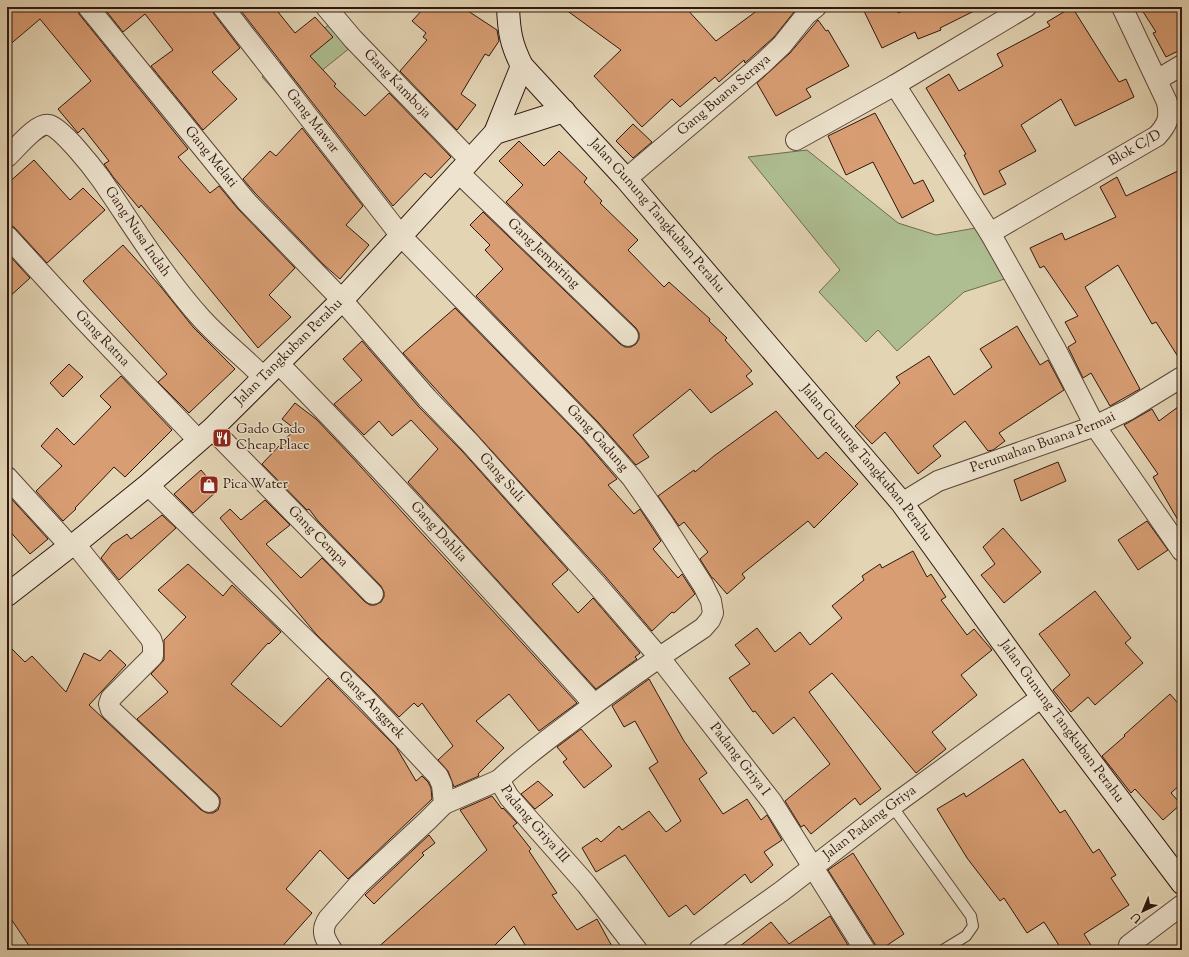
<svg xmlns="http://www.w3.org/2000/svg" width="1189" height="957" font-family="'Sorts Mill Goudy',serif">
<rect width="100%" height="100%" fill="#e3d4b4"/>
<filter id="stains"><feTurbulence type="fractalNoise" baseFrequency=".005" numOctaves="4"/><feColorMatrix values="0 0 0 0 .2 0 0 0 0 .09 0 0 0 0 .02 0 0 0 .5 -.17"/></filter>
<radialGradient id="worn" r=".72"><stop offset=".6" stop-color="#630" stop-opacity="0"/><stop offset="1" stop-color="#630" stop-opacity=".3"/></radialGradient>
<!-- green -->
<g fill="#aebe91" stroke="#6e6a50">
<polygon points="331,23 351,47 284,101 262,77"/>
<polygon points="807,150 898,223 936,235 987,226 1017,275 964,292 897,351 878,330 866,342 819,292 840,270 748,157"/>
</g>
<!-- building -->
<g fill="#d89d73" stroke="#2f170e">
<polygon points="7,7 77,7 79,14 188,149 178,157 210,193 219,186 238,209 295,268 269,295 291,317 258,348 141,205 139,208 114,178 104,164 109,161 83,128 78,133 58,109 91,81 40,19 7,47"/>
<polygon points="103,7 212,7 214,14 240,48 212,72 237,99 203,130 151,66 173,50 145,14 123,32"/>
<polygon points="238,7 274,7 295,33 315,17 333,37 310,56 336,84 334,86 365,116 389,93 451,157 431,178 425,173 393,206"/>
<polygon points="425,7 462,7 497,30 499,41 489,56 485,54 461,94 476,105 457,130 400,71 427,40 423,37 426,33 412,21"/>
<polygon points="562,7 685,7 716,41 762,7 798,7 774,37 745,63 744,60 719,82 715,77 680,107 672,99 642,127 594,76 621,50"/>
<polygon points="862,7 896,7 898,13 913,7 982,7 940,28 941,30 918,39 915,32 882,48"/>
<polygon points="1072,7 1119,82 1126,79 1134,97 1075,126 1061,99 1021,125 1036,151 999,171 1006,184 984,195 964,155 966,154 926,88 949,74 959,91 1003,66 997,54 1050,26 1047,22"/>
<polygon points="1140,7 1182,7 1182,49 1166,57 1153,33 1156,32"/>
<polygon points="818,20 826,31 828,30 849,66 806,89 811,97 776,116 757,83 790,53"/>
<polygon points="875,113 914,184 923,180 934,201 902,218 873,162 846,175 828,136"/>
<polygon points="633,124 652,142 633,158 616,141"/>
<polygon points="302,128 363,206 346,225 369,245 340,279 324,265 255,193 243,179 270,151 276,156"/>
<polygon points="519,141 544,166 559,151 587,178 584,182 602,201 600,203 638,240 628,250 664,287 669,282 710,319 709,321 727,338 725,340 752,371 746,376 753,384 711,413 690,389 633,435 649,457 636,465 598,422 476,296 503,269 485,250 490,245 470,225 483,212 620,344 625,347 631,347 636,344 639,339 639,333 636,328 506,202 523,185 499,161"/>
<polygon points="34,160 70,200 83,188 105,210 47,263 15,228 11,225 7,225 7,184"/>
<polygon points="1182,169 1182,363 1156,322 1152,324 1118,265 1085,287 1140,389 1110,406 1091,373 1083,378 1068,347 1076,342 1065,322 1078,316 1044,266 1040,268 1030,248 1062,233 1065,240 1116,217 1100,187 1117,177 1126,196"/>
<polygon points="123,245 161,287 193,327 235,369 189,413 158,382 167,374 83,281"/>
<polygon points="7,253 30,278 7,299"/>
<polygon points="455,308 582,438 617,479 608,485 634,514 640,509 661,541 653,549 678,578 682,574 693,591 695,594 674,613 672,612 652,631 606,577 403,353"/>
<polygon points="1017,326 1040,365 1048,360 1064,390 999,433 1005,441 993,450 988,451 965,421 933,446 941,456 918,474 885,432 872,444 855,426 900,383 896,377 929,356 954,395 992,367 980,349"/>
<polygon points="362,341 418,406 462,451 568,570 552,584 578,613 593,598 640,653 635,657 637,659 596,689 408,482 438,449 411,420 392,436 379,421 364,435 334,404 362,380 343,359"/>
<polygon points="69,364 83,377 63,397 50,383"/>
<polygon points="121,376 172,430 125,477 114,467 75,508 76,509 63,521 36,491 62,466 41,446 57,428 74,445 111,407 100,396"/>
<polygon points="295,403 316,419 350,455 577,703 539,731 509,694 476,721 504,748 478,774 479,776 454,787 448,771 438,760 453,746 422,703 418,707 414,703 399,717 372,689 316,634 220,518 230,509 241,520 265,500 290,525 266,544 301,578 322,558 365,602 370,605 375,605 381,602 384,597 384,592 381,586 318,521 309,509 307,510 262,464 295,429 282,419"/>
<polygon points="1182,404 1182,527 1153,477 1158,474 1124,425 1152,409 1159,421"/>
<polygon points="776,411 818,459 826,452 858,484 814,528 808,521 742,574 745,578 727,594 713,578 712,578 700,559 708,552 684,522 679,526 658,496 694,470 695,472 714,456"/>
<polygon points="1058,462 1066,481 1021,501 1014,480"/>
<polygon points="201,470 218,490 193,513 174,494"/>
<polygon points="7,494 48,539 30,554 7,528"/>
<polygon points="162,515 176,528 119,580 101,558 112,544 127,534 131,539"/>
<polygon points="1147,521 1168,550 1138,570 1118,540"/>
<polygon points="1003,528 1041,572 1004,603 981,575 995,564 983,547"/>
<polygon points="913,551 927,577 931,574 946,597 941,600 967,635 974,629 992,650 961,675 977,695 932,732 946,749 916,773 832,673 809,692 881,789 860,805 855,798 811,834 804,825 801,827 785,801 830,764 794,717 773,734 755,711 753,712 729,678 750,664 735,645 757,628 775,652 800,632 810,645 842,618 832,606 864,580 862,576 880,564 882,568"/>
<polygon points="188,564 223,596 232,585 281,632 269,644 268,643 231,684 281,727 328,678 396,747 416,781 422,776 428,782 431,788 432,799 348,879 320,850 286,889 312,913 279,950 32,950 7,913 7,644 25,662 32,656 66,692 84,653 100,661 110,650 126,665 89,705 201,810 207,813 213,813 218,810 220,804 220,798 217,794 137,719 168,692 151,674 164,660 164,640 186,617 158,590"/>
<polygon points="1095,591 1131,638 1125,643 1143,663 1095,705 1088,697 1071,712 1053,690 1070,675 1039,634"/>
<polygon points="649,679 684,741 707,773 699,779 723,814 747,799 761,820 767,815 782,840 764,852 773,865 751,883 745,874 694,915 686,905 669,917 625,855 596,872 582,848 597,838 601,842 619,826 622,830 649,811 666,832 681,821 649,768 658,762 635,721 624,727 612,706"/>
<polygon points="1170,694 1182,708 1182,783 1171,793 1181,804 1163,820 1135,789 1131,793 1102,756 1125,736 1124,735"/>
<polygon points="581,729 612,766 584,788 563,762 567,759 557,747"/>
<polygon points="1023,759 1060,813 1065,810 1093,853 1099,849 1116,875 1111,878 1129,905 1084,934 1094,950 1062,950 1044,922 1027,933 1004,898 1000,901 967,858 937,809 964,793 966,797"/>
<polygon points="538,781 553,795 535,809 521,794"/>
<polygon points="492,796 502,809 503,808 517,823 513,826 531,849 529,851 557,893 552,895 577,930 597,919 614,950 528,950 514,926 490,950 375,950 487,850 460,810"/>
<polygon points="429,835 435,843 422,853 424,855 374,904 365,895"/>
<polygon points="853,853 904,934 880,950 876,950 875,944 828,870"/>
<polygon points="830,916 851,950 735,950 771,922 789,944"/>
</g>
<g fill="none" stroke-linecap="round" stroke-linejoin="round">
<!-- lane casing -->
<g stroke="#5c4638" stroke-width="12">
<polyline id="lane" points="892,806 971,916 973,926 966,936 943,950"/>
</g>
<!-- street casing -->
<g stroke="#5c4638" stroke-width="22">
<g id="street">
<path id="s1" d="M88,7L246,201L342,300L427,398L470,443L597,585L659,657L772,802L865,950"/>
<path id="s2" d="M223,7L401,236L590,430L632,478L662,521L703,585L711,601L713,613L710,620L703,628C656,659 611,691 567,725C543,743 520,760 499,780L509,797L586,884L637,950"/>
<path id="s3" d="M326,7L353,39L470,160"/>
<polyline points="1157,80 1182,65"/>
<polyline points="895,85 990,233 1056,350 1095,426 1182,551"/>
<polyline points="796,140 895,85 1026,7"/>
<path id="s4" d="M7,157C16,149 37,122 49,125C62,128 93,168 101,179C134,227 164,277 202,319C221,340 244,357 264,378"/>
<path id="s5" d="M458,172L628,336"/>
<path id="s6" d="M626,179L762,64L782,45L806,15L816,7"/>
<path id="s7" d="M990,233L1157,136C1168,124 1170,118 1167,102L1122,7"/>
<path id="s8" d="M7,236L83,319L199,441"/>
<path id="s9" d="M278,363C387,474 490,589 594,704"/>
<path id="s10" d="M212,429L373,594"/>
<polyline points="7,477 70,546"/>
<path id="s11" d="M148,485L364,697L438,776L442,785L444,804L427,821L359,884L328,919C320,931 325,939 332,950"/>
<path id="s12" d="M902,503L938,481L1095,426L1128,410L1182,377"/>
<polyline points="75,544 151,639 153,645 153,656 111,698 109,704 111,710 209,802"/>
<polyline points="444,804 499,780"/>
<polyline points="1129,945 1182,905"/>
<path id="s13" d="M699,950L782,891L892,806L1042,697"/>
</g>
</g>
<!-- secondary casing -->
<g stroke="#2f170e" stroke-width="24">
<g id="secondary">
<path id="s14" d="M508,7C509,32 511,44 522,66L626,179L902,503L1042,697L1182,883"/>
<polyline points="495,133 522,66"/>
<path id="s15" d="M7,595L70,546L75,544L148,485L212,429L342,300L495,133L564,111"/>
</g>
</g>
<!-- lane -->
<use href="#lane" stroke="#ede3ce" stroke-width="10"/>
<!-- street -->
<use href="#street" stroke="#ede3ce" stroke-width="20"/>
<!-- secondary -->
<use href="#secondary" stroke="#ede3ce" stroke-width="22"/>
</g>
<!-- icons -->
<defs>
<g id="restaurant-square" transform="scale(1)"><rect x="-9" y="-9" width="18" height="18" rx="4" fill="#8f2418" stroke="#ede3ce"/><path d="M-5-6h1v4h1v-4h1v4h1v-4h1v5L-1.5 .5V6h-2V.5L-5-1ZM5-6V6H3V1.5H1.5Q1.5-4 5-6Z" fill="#fff"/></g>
<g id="shop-square" transform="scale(1)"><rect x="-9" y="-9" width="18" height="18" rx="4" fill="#8f2418" stroke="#ede3ce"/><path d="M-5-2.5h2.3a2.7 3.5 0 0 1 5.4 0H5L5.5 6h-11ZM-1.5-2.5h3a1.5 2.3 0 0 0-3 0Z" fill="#fff"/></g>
</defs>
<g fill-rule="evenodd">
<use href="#restaurant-square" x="222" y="438"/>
<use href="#shop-square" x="209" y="485"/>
</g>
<g text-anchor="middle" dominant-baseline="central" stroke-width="3" stroke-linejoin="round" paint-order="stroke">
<!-- street labels -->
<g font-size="14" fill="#2f170e" stroke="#ede3ce">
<text stroke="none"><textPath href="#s3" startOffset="105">Gang Kamboja</textPath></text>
<text stroke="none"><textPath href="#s6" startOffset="129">Gang Buana Seraya</textPath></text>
<text stroke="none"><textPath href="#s2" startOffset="145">Gang Mawar</textPath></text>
<text stroke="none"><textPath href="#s7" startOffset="168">Blok C/D</textPath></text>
<text stroke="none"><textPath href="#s1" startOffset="194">Gang Melati</textPath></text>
<text stroke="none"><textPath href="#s14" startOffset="263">Jalan Gunung Tangkuban Perahu</textPath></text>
<text stroke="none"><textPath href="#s4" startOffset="194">Gang Nusa Indah</textPath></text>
<text stroke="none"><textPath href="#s5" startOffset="118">Gang Jempiring</textPath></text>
<text stroke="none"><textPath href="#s8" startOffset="140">Gang Ratna</textPath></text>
<text stroke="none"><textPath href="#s15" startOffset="373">Jalan Tangkuban Perahu</textPath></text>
<text stroke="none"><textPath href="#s2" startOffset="572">Gang Gadung</textPath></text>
<text stroke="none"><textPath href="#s12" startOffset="154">Perumahan Buana Permai</textPath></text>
<text stroke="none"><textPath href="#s14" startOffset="587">Jalan Gunung Tangkuban Perahu</textPath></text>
<text stroke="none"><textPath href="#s1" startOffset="627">Gang Suli</textPath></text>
<text stroke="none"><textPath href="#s9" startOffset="233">Gang Dahlia</textPath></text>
<text stroke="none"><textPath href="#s10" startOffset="151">Gang Cempa</textPath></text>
<text stroke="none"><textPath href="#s11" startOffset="314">Gang Anggrek</textPath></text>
<text stroke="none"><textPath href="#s14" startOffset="911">Jalan Gunung Tangkuban Perahu</textPath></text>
<text stroke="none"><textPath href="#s1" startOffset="996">Padang Griya I</textPath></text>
<text stroke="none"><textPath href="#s13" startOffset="213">Jalan Padang Griya</textPath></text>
<text stroke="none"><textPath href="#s2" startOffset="1113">Padang Griya III</textPath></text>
</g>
<!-- poi labels -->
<g font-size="14" fill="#2f170e" stroke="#ede3ce" text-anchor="start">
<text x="236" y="430">Gado Gado<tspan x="236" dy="16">Cheap Place</tspan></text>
<text x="223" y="485">Pica Water</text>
</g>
</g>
<!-- margin -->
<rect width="1189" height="957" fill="none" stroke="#e3d4b4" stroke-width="24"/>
<rect x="8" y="8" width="1173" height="941" fill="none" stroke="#2f170e" stroke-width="2"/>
<rect x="12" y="12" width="1165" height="933" fill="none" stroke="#2f170e"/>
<!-- north arrow -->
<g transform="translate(1143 911) rotate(224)" stroke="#ede3ce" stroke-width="3" paint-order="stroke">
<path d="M0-3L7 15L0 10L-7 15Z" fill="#2f170e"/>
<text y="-6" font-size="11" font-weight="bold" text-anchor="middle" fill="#2f170e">U</text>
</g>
<rect width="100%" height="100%" filter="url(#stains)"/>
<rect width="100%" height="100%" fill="url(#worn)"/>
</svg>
